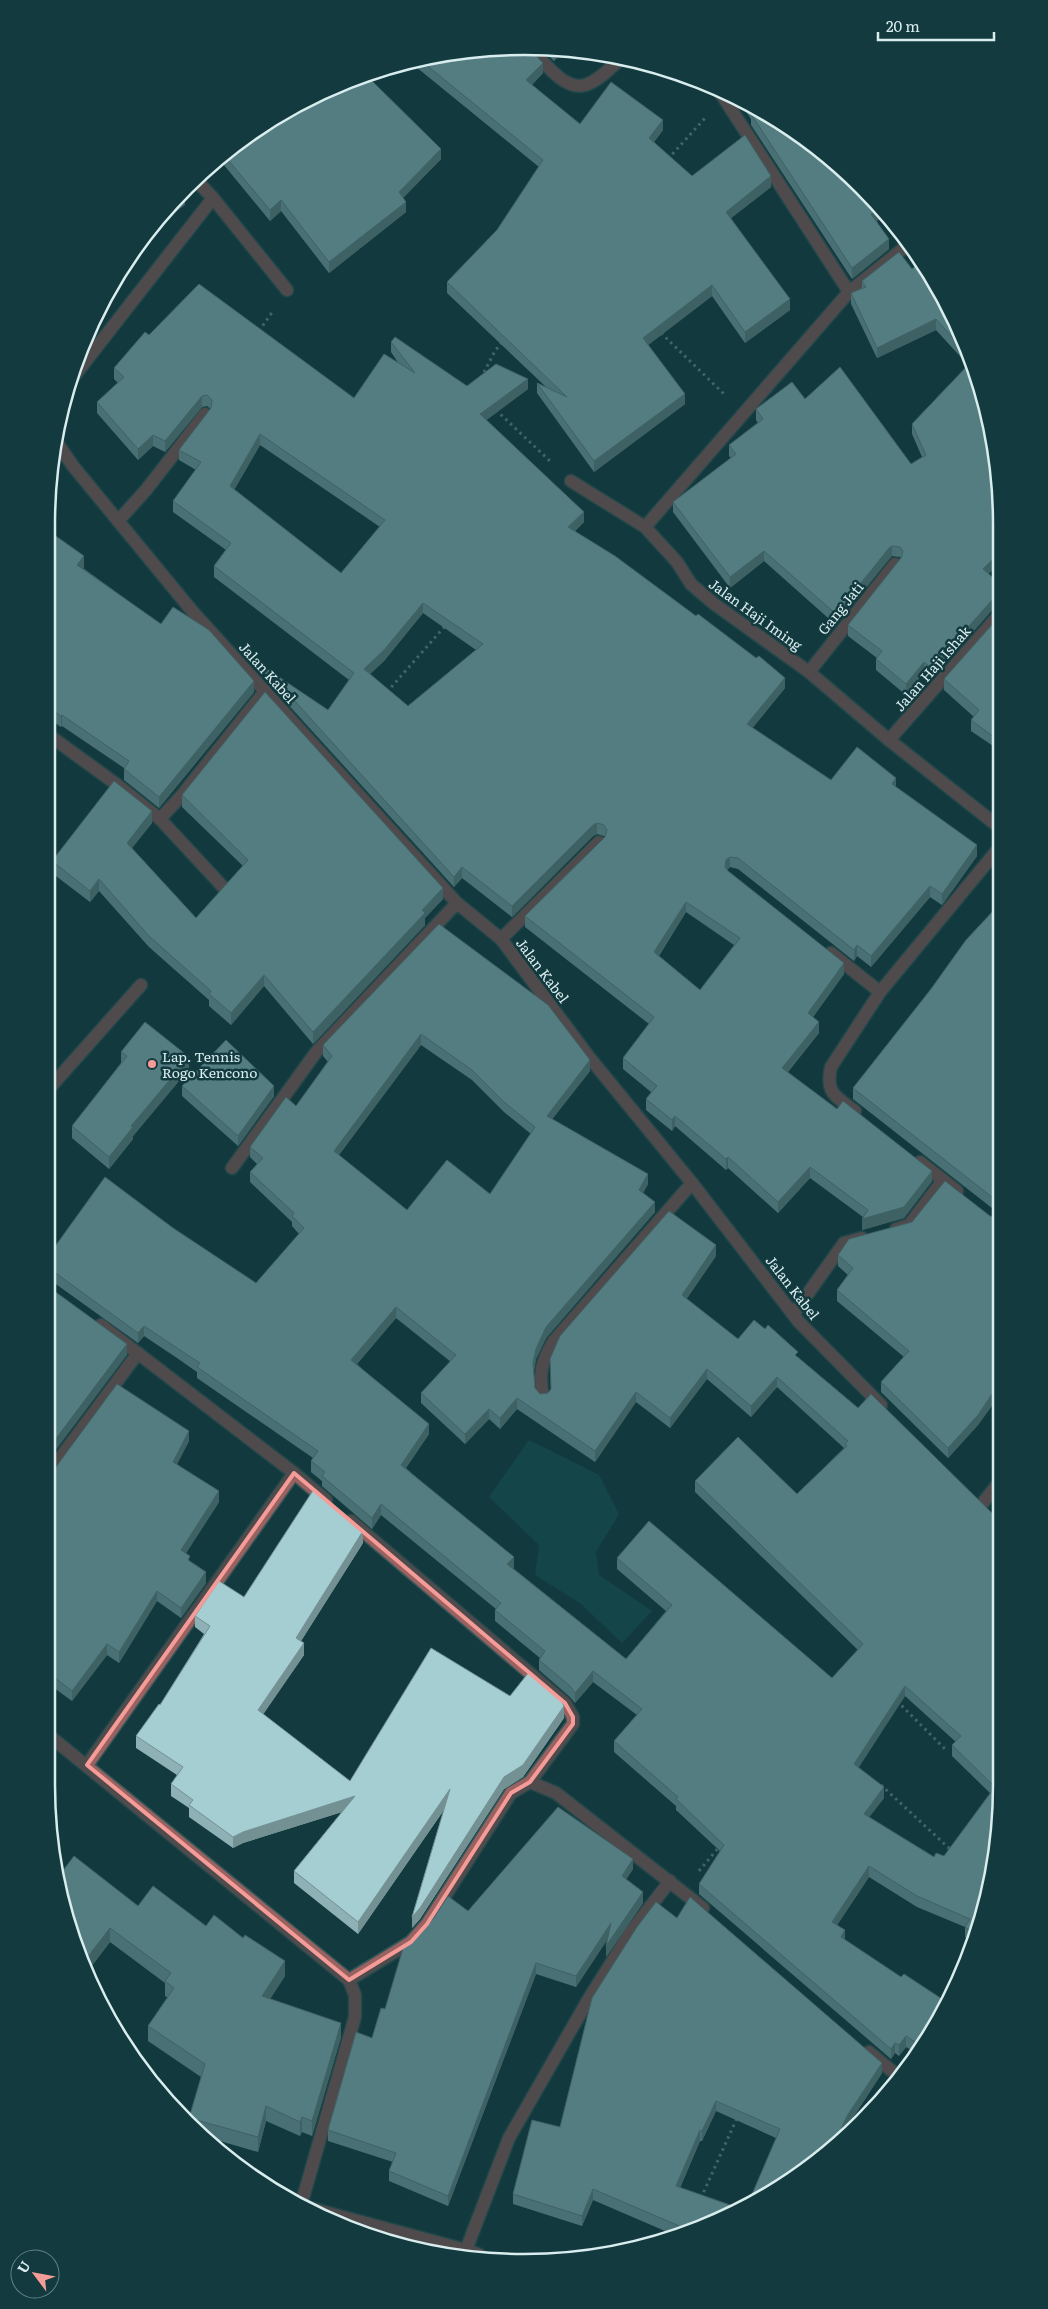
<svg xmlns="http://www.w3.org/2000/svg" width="1048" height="2309" font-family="Literata,serif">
<rect width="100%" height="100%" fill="#133a3e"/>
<!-- green -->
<polygon fill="#175258" points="529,1440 599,1475 619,1514 596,1552 599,1575 652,1611 622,1643 580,1603 535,1575 539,1545 489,1497"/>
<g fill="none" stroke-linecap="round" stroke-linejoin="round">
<!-- minor casing -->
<g stroke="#33575a" stroke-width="15">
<g id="minor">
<path d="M529,47C543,60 563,91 585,85C599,81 612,66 623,57"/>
<polyline points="718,89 849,292"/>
<polyline points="213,198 287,290"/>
<polyline points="909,244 849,292 645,527 677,562 691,584 713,603 809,672 889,740 999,827"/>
<polyline points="71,380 213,198 195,179"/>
<polyline points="55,440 73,466 193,612 457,903 501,939 589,1057 692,1183 799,1322 881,1405"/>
<polyline points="571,481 645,527"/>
<polyline points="118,521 146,490 205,414"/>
<polyline points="809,672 895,564"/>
<polyline points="46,733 116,784 160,819 224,888"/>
<polyline points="889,740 998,616"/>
<polyline points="160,819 182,795 265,691"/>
<polyline points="501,939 599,842"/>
<polyline points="831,953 880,992"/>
<polyline points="46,1092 141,985"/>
<path d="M855,1111C836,1097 825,1093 831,1067L880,992L999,848"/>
<polyline points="920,1162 957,1191"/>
<polyline points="232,1168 317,1051 457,903"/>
<polyline points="896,1229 909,1225 943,1180"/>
<polyline points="794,1313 844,1243 862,1238"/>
<polyline points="101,1325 294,1473 326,1500"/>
<path d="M543,1397C539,1374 541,1362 553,1342L692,1183"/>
<polyline points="46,1477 138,1353"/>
<polyline points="982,1504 1001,1480"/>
<polyline points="46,1733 349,1980 355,1995 355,2017 301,2205"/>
<polyline points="87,1765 294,1473"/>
<polyline points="530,1782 556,1793 703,1908"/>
<polyline points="349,1980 411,1942 427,1924 511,1793 530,1782 573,1724 573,1717 565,1703 351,1521"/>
<polyline points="869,2052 898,2076"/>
<polyline points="466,2250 509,2138 588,2000 630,1933 670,1881"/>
</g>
</g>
<!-- tertiary casing -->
<g stroke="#33575a" stroke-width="15">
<polyline id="tertiary" points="306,2207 466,2250 480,2255"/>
</g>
<!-- path -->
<g stroke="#7b989b" stroke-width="3" stroke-dasharray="2.5 4" stroke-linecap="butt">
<polyline points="668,159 706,117"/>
<polyline points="259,331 273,311"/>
<polyline points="661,333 725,395"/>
<polyline points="481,378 495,351 503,341"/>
<polyline points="496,410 551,462"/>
<polyline points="387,692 446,625"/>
<polyline points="897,1701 946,1750"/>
<polyline points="881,1785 952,1851"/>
<polyline points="699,1871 719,1847"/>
<polyline points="701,2198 737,2118"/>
<polyline points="667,2240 672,2232"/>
</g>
<!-- minor -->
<use href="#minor" stroke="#99615f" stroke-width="12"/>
<!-- tertiary -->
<use href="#tertiary" stroke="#99615f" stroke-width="12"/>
</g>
<!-- wall -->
<g fill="#8db1b5" fill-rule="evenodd">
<polygon points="541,48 564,50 554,61"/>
<polygon points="431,55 543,73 532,85 580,124 663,130 654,142 692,176 771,187 731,218 790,310 745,343 712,296 648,345 685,404 594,472 537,393 537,383 546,387 447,293 447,282 497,230 539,167 410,62"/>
<polygon points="739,101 815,145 877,221 889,249 852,279 751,125 751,119"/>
<polygon points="258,127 441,159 403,198 406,212 329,273 281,211 270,221 219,159"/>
<polygon points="912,269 965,341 998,461 989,574 992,610 932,679 924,672 906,695 876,670 876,659 877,658 848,636 848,625 901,559 900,557 892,556 889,559 836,625 764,561 730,588 673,512 673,502 731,458 729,456 729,445 758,423 756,420 756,409 805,399 911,464 922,457 912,434 912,424 968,365 936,330 877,358 851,304 851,293 862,288 862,281"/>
<path d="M149,335L354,398L399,364L391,352V342L467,386L528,389L486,420L584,522L575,531L785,688L752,728L831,780L896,787L977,856L942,905L930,897L871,967L857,956L854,961L738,869L730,867L727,870L844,974L813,1017L819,1033L788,1072L932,1181L904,1218L862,1230L863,1217L810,1178L778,1213L728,1168L726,1170L675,1126L672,1131L646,1110V1099L651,1092L623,1069V1058L649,1024L525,927V916L605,837L604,836L597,834L593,836L512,917L462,878L454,887L264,678V667L328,710L349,680L214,577V566L226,550L173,512V501L196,470L179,460V450L211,409L207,406L202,407L165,452L153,446L138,460L97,413V402L118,383L114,379V368ZM260,445L380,527L341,573L234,490ZM423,613L476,650L408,706L370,674L384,661ZM686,912L734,945L700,990L659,956Z"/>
<polygon points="46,529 84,567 83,568 254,692 159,808 124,780 124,768 62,726 61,727 46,717"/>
<polygon points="998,618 999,750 971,731 971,720 974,717 944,690 944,679"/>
<polygon points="182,795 443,899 425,918 425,925 313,1044 264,986 231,1025 209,1006 209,1000 149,947 99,891 90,902 52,873 52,861 152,823 132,848 196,918 243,866 182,807"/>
<polygon points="999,911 1000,1213 997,1212 853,1099 853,1088"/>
<path d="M439,924L590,1071L552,1119L648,1184L643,1193L655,1212L546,1338L536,1359L534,1371L535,1388L540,1394L548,1393L716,1256L686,1299L738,1339L798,1357L858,1408L998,1519H1001L993,1878L973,1943L965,1937V1927L917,1907L869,1877L837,1925L845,1940L901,1977L945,2001L913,2051L906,2047L899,2056L895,2053L891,2059L699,1894V1884L720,1851L676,1810V1806L614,1752V1741L637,1715L593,1682L575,1703L570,1697L539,1670V1660L540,1658L495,1621V1610L496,1609L381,1515L372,1529L322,1486V1481L311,1472V1461L313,1458L197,1378V1372L177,1358L144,1336L138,1343L46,1277V1259L173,1228L256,1283L299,1234L292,1226V1222L250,1182V1172L257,1164L250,1157V1147L296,1106L328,1062L323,1056V1045ZM421,1045L472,1080L504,1112L531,1134L490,1194L407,1210L339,1155ZM396,1318L451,1362L421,1393V1403L465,1444L489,1419L500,1429L517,1409L595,1462L636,1402L670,1428L707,1379L751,1417L777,1387L844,1448L797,1494L695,1481V1492L858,1650L832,1678L617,1558V1569L666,1611L626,1659L513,1568L514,1567L406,1468L429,1434L357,1364ZM905,1696L956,1742L952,1745V1756L990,1793L944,1856L934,1857L869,1817L884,1798L858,1767Z"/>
<polygon points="121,1052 189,1069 133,1136 133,1139 109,1169 72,1138 72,1126 121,1063"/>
<polygon points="182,1086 274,1096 238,1146 182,1096"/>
<polygon points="998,1252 1000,1253 1001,1393 978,1425 948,1458 881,1392 881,1382 904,1357 837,1301 837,1290 848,1275 838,1266 838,1255"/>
<polygon points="189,1441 177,1464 219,1502 186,1553 190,1562 206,1583 181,1618 157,1601 119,1663 107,1655 72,1701 46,1682 46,1474"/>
<polygon points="363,1543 301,1641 304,1655 263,1714 350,1781 510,1696 564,1718 523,1777 504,1789 420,1919 412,1928 444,1810 358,1934 294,1883 294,1871 342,1812 243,1843 233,1848 189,1817 189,1808 171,1796 171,1784 177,1775 136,1748 136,1736 160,1705 204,1634 195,1627 195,1616 244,1597"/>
<polygon points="633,1869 626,1879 643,1903 606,1957 607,1940 576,1987 536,1974 448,2206 389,2181 389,2171 393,2162 328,2141 328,2130 372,2038 385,2009 468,1911"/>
<polygon points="138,1906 206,1926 285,1976 270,1999 341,2037 312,2136 302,2132 300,2136 266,2121 258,2152 213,2139 189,2120 201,2077 148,2041 148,2026 168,1998 165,1996 165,1983 110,1942 87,1972 72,1939"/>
<polygon points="882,2073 847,2127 776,2138 716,2111 702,2141 700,2141 680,2188 733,2212 679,2237 593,2200 582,2226 513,2204 513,2194 560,2127"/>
</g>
<!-- shaded-wall -->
<g fill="#739093">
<polygon points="555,49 564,50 554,61 554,51"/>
<polygon points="543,63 543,73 526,91 526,80"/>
<polygon points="663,120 663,130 649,149 649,138"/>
<polygon points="441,149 441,159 399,202 399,192"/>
<polygon points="771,176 771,187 726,222 726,212"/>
<polygon points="185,193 185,205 148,233 172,203"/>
<polygon points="281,200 281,211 270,221 270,210"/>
<polygon points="406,202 406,212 329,273 329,262"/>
<polygon points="879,209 885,215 871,225 871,214"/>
<polygon points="889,239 889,249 852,279 852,268"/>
<polygon points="712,285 712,296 643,349 643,338"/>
<polygon points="790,299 790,310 745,343 745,332"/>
<polygon points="936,319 936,330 877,358 877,348"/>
<polygon points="528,379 528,389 480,425 480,414"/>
<polygon points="685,394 685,404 594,472 594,461"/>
<polygon points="202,396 202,407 165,452 165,441"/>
<polygon points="260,434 260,445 230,497 230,486"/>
<polygon points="153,435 153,446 138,460 138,449"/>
<polygon points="584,512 584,522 568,538 568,527"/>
<polygon points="892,546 892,556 889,559 836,625 836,614 889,548"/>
<polygon points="764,551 764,561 730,588 730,577"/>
<polygon points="998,554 998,565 983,579 983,569"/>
<polygon points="84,556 84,567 77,576 77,565"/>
<polygon points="998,598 998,609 992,610 932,679 932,668 992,600"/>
<polygon points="423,603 423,613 384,661 364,680 364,669"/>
<polygon points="924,662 924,672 906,695 906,684"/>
<polygon points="785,678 785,688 747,735 747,724"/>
<polygon points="254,681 254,692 159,808 159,797"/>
<polygon points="62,715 62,726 61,727 61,716"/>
<polygon points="896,778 896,789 892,784"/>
<polygon points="152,811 152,823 127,854 127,843"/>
<polygon points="597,823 597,834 593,836 512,917 512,906 593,825"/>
<polygon points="977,845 977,856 942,905 942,894"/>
<polygon points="730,857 730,867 726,870 725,867 726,860"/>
<polygon points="462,867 462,878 454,887 454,877"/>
<polygon points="99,879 99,891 90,902 90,891"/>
<polygon points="930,886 930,897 871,967 871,956"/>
<polygon points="443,888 443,899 425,918 425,925 313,1044 313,1032"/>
<polygon points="49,896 49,909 46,913 46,899"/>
<polygon points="686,902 686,912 654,963 654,952"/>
<polygon points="857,945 857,956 854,961 854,950"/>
<polygon points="844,963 844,974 808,1024 808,1013"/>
<polygon points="264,975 264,986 231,1025 231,1013"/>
<polygon points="819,1022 819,1033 782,1078 782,1068"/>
<polygon points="421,1034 421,1045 334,1161 334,1151"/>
<polygon points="189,1057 189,1069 133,1136 133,1139 109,1169 109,1157 131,1126"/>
<polygon points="590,1060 590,1071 547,1126 547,1116"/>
<polygon points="274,1086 274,1096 238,1146 238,1136"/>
<polygon points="675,1116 675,1126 672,1131 672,1120"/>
<polygon points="728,1157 728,1168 726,1170 726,1159"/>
<polygon points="810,1167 810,1178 778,1213 778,1202"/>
<polygon points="932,1171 932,1181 904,1218 862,1230 862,1219"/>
<polygon points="648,1174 648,1184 639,1201 639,1190"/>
<polygon points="655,1202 655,1212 546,1338 536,1359 533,1374 533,1363 536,1349 546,1327"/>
<polygon points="1000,1239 1000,1249 994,1259 994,1248"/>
<polygon points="716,1245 716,1256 682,1306 682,1295"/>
<polygon points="396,1307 396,1318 351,1371 351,1360"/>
<polygon points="144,1326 144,1336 138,1343 138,1333"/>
<polygon points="127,1344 127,1355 46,1463 46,1452"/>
<polygon points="707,1369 707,1379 670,1428 670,1418"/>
<polygon points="777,1377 777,1387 751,1417 751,1406"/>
<polygon points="1000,1382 1001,1393 978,1425 948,1458 948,1448"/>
<polygon points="636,1392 636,1402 595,1462 595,1451"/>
<polygon points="517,1398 517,1409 500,1429 500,1418"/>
<polygon points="489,1409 489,1419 465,1444 465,1434"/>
<polygon points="429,1424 429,1434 401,1475 401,1465"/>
<polygon points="189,1431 189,1441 173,1472 173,1462"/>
<polygon points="219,1491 219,1502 181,1561 181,1550"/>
<polygon points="381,1504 381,1515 372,1529 372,1518"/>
<polygon points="363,1531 363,1543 296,1649 296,1638"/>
<polygon points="514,1557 514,1567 507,1575 507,1564"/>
<polygon points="206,1572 206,1583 181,1618 181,1608"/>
<polygon points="157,1591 157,1601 119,1663 119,1652"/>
<polygon points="304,1643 304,1655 258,1722 258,1710"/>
<polygon points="107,1644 107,1655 72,1701 72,1691"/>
<polygon points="593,1671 593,1682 575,1703 575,1693"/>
<polygon points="905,1686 905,1696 854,1775 854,1764"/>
<polygon points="564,1706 564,1718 523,1777 504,1789 420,1919 412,1928 412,1917 504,1777"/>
<polygon points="50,1770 50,1784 47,1789 46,1775"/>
<polygon points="884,1787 884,1798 864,1824 864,1814"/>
<polygon points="450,1789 450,1801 358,1934 358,1922"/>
<polygon points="355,1796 355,1808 243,1843 233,1848 233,1837 243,1832"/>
<polygon points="633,1859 633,1869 622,1886 622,1876"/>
<polygon points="869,1866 869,1877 832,1933 832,1922"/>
<polygon points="643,1892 643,1903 606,1957 606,1946"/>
<polygon points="611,1923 611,1934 576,1987 576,1976"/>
<polygon points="110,1928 110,1942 87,1972 83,1963"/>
<polygon points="845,1930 845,1941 841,1937"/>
<polygon points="285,1961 285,1976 262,2011 262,1996"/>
<polygon points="536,1963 536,1974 448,2206 448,2196"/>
<polygon points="341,2023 341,2037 312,2136 312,2121"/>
<polygon points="906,2036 906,2047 899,2056 899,2045"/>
<polygon points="895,2043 895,2053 891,2059 891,2049"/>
<polygon points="882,2063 882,2073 847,2127 845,2131 837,2138 847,2116"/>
<polygon points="716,2101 716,2111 702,2141 702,2131"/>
<polygon points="266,2106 266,2121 258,2152 258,2137"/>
<polygon points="302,2117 302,2132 300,2136 300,2122"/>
<polygon points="700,2130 700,2141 676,2197 676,2186"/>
<polygon points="593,2189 593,2200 582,2226 582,2216"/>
</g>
<!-- building -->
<g fill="#a4ced2" stroke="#739093" fill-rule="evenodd">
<polygon points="524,46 528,47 543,63 526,80 580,124 611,82 663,120 649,138 692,176 745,135 771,176 726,212 790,299 745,332 712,285 643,338 685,394 594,461 537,383 567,397 447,282 497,230 543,160 419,59 431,55"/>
<polygon points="366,75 441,149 399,192 406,202 329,262 281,200 270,210 224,155 258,127 341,83"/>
<polygon points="750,108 815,145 879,209 871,214 889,239 852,268 751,114 753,112"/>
<polygon points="182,191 185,193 172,203"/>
<polygon points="899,252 912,269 920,262 965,341 969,356 936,319 877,348 851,293 866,287 862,281"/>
<path d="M199,284L354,398L384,354L415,373L391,342L395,337L467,386L496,364L528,379L480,414L584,512L568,527L615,556L696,616L698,614L756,658L759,656L785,678L747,724L831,780L857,747L896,778L892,784L977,845L942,894L930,886L871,956L857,945L854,950L738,858L730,857L726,860L725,867L728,871L844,963L808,1013L819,1022L782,1068L837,1109L843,1101L932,1171L904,1207L862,1219L868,1210L810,1167L778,1202L728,1157L726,1159L675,1116L672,1120L646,1099L657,1086L623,1058L654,1017L525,916L605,837L607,830L604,825L597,823L593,825L512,906L462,867L454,877L264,667L328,710L354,673L214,566L231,543L173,501L201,462L179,450L211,408L212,400L207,395L202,396L165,441L153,435L138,449L97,402L124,377L114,368L145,332L149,335ZM260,434L385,520L341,573L230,486ZM423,603L483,644L408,706L364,669L384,650ZM686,902L740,938L700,990L654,952Z"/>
<polygon points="971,362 998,461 998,554 983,569 998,582 998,598 992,600 932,668 924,662 906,684 876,659 882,651 848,625 901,558 903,551 900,547 892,546 889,548 836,614 764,551 730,577 673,502 736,454 729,445 763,419 756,409 792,382 805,399 840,367 911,464 926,455 912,424"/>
<polygon points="46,529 84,556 77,565 161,624 173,607 209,630 254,681 159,797 124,769 129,761 62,715 61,716 46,706"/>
<polygon points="998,618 998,740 971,720 979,710 944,679"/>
<polygon points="265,692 443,888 422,910 425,913 313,1032 264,975 231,1013 209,994 211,991 149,936 99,879 90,891 52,861 114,781 152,811 127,843 196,918 248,860 182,795"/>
<polygon points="46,893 49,896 46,899"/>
<polygon points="994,910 997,913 999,911 1000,1202 997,1201 853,1088 931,989 966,940"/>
<path d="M439,924L548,1005L590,1060L547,1116L648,1174L639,1190L655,1202L546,1327L536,1349L533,1363L535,1388L540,1394L548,1393L551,1389L550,1359L560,1336L669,1211L716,1245L682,1295L738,1339L754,1320L765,1329L768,1325L798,1352L795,1355L858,1408L871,1394L998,1519H1001L1002,1785L993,1878L976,1934L965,1927L970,1919L917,1896L869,1866L832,1922L845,1930L841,1937L901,1977L904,1974L945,2001L918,2044L906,2036L899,2045L895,2043L891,2049L699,1884L724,1845L676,1799L678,1797L614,1741L642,1709L593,1671L575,1693L570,1686L539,1660L545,1651L495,1610L501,1603L381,1504L372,1518L322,1476L325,1472L311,1461L318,1451L197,1367L200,1363L177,1348L144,1326L138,1333L46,1266V1259L105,1177L173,1228L256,1283L304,1228L292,1216L294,1213L250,1172L263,1158L250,1147L286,1097L296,1106L332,1056L323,1045ZM421,1034L472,1070L504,1102L535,1127L490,1194L447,1160L407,1210L334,1151ZM396,1307L456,1355L421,1393L465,1434L489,1409L500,1418L517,1398L595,1451L636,1392L670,1418L707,1369L751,1406L777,1377L848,1441L845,1444L847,1446L797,1494L738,1437L695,1481L863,1644L832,1678L649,1521L617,1558L672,1605L626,1659L507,1564L514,1557L401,1465L429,1424L351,1360ZM905,1686L961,1736L952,1745L995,1787L944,1856L936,1853L934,1857L864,1814L884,1787L854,1764Z"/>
<polygon points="145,1022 189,1057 131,1126 133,1127 109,1157 72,1126 127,1056 121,1052"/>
<polygon points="226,1040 274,1086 238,1136 182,1086"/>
<polygon points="945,1181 990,1216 1000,1218 1000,1239 994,1248 1000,1253 1000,1382 978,1415 948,1448 881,1382 909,1351 837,1290 853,1268 838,1255 849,1239 912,1222"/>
<polygon points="46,1285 127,1344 46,1452"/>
<polygon points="117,1384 189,1431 173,1462 219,1491 181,1550 190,1556 188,1560 206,1572 181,1608 157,1591 119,1652 107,1644 72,1691 46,1671 46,1474 53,1471"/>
<polygon points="314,1489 363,1531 296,1638 304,1643 258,1710 350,1781 431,1648 510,1696 529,1672 559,1697 564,1706 523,1765 504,1777 420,1908 412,1917 450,1789 358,1922 294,1871 355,1796 243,1832 233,1837 189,1805 193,1800 171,1784 183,1767 136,1736 159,1704 160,1705 210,1626 195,1616 219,1581 244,1597"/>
<polygon points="46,1767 50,1770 46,1775"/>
<polygon points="558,1807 633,1859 622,1876 643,1892 606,1946 611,1923 576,1976 536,1963 448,2196 389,2171 396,2153 328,2130 356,2032 372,2038 381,2008 385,2009 404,1945 417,1937 433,1919 448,1896 468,1911"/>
<polygon points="74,1856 138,1906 153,1886 206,1926 214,1915 243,1938 245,1935 285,1961 262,1996 341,2023 312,2121 302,2117 300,2122 266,2106 258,2137 189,2118 205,2064 148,2026 174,1988 165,1981 171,1973 110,1928 83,1963 72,1939 60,1871 62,1872"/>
<polygon points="690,1897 882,2063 847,2116 837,2138 763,2199 747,2206 780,2129 716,2101 702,2131 700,2130 676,2186 733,2206 730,2214 691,2231 593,2189 582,2216 513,2194 532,2120 560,2127 592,1998 637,1927 656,1902 677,1918"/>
</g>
<!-- marked area -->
<path d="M0 0H1048V2309H0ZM294,1473L565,1703L573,1717V1724L530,1782L511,1793L427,1924L411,1942L349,1980L87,1765Z" fill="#133a3e" fill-opacity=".55" fill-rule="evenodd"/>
<path fill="none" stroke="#f59b98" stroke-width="4" stroke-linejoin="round" d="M294,1473L565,1703L573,1717V1724L530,1782L511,1793L427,1924L411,1942L349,1980L87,1765Z"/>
<!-- markers -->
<circle fill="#f59b98" stroke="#133a3e" stroke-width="2" cx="152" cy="1064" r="5"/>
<g text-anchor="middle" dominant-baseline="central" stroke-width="5" stroke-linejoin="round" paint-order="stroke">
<!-- street labels -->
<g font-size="14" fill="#d9edef" stroke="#133a3e">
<text transform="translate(840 608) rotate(-51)">Gang Jati</text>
<text transform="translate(756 614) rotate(36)">Jalan Haji Iming</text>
<text transform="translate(932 668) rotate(-49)">Jalan Haji Ishak</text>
<text transform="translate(268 672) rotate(48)">Jalan Kabel</text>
<text transform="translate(543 970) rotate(53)">Jalan Kabel</text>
<text transform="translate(793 1287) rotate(52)">Jalan Kabel</text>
</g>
<!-- poi labels -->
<g font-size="14" fill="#d9edef" stroke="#133a3e" text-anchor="start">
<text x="162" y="1056">Lap. Tennis<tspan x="162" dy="16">Rogo Kencono</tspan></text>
</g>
</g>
<!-- crop -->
<path d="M0 0H1048V2309H0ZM524 55H524A469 469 0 0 1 993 524V1785A469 469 0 0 1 524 2254H524A469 469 0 0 1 55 1785V524A469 469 0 0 1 524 55Z" fill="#133a3e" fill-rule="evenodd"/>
<path fill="none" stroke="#d9edef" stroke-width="2.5" d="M524 55H524A469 469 0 0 1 993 524V1785A469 469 0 0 1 524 2254H524A469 469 0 0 1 55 1785V524A469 469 0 0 1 524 55Z"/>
<!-- north arrow -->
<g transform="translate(35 2274) rotate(302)"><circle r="24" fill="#133a3e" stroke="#628285"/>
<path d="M0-4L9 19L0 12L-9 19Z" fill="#f59b98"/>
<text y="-8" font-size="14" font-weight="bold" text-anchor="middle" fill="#d9edef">U</text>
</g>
<!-- scale -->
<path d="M878 32v8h116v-8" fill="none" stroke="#d9edef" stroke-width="2.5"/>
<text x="886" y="32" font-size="15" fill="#d9edef" stroke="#133a3e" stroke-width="4" paint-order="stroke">20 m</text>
</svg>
